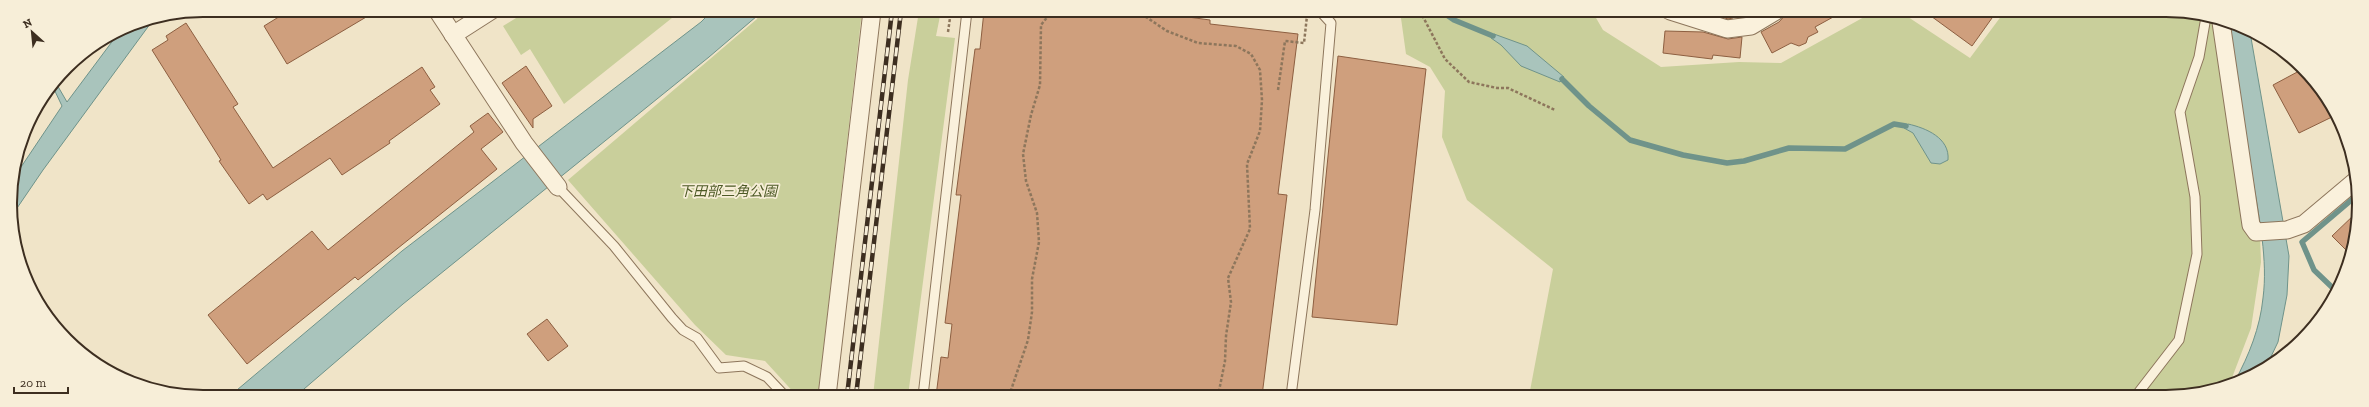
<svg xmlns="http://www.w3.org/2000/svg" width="2369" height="407" font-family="'Zilla Slab','Noto Sans JP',serif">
<rect width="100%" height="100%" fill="#f0e4c8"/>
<!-- green -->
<g fill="#c9cf9b">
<polygon points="529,10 682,10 564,104 530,49 521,55 503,26"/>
<polygon points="760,10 862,11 818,396 797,396 765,361 726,355 695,325 568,180 757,19"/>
<polygon points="919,11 941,11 936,36 955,38 908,396 873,396 908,80"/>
<polygon points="1400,11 1592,11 1603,30 1661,67 1739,62 1781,63 1875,11 1899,11 1970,58 2005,11 2191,12 2235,27 2259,210 2261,262 2251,328 2230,383 2178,397 1529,396 1553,269 1467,200 1442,137 1445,91 1430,67 1406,54"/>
</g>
<!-- water -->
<g fill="#a9c4bc" stroke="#6f938a">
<polygon points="713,10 758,10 757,16 709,57 403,304 297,395 231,395 402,251 701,22"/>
<polygon points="153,20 43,170 13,214 10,191 13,179 62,106 53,87 56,83 67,102 120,31 130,25"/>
<path d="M2228,24L2250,32L2289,256L2287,295L2278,342L2267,365L2251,377L2235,381C2249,355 2260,328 2263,298C2268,260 2259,218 2253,180C2244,128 2236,76 2228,24Z"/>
<polygon points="1494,34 1527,46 1564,77 1560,82 1521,66 1501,45 1491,38"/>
<path d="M1908,124C1926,128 1950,138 1948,160L1940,164L1931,163L1913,133L1904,128Z"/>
</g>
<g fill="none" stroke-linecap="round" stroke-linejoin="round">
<!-- stream -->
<g stroke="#6f938a" stroke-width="5.5">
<polyline points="1441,11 1454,20 1493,36"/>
<polyline points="1562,79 1589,106 1630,140 1683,155 1727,163 1744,161 1789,148 1845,149 1894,124 1906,126"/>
<polyline points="2337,292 2314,270 2302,242 2355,197"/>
</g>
</g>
<!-- building -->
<g fill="#cf9f7d" stroke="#8d5f41">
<polygon points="290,10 378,10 287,64 264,26"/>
<polygon points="984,11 1188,11 1188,17 1210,20 1210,24 1298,34 1278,194 1287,195 1262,396 936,396 941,357 948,358 952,324 945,323 961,195 956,195 975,49 980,49"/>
<polygon points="1704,11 1731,11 1733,18 1728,19"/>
<polygon points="1789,11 1844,11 1815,27 1818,32 1808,37 1806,43 1799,46 1791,43 1772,53 1761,32 1779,22"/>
<polygon points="1924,11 1997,11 1972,46"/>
<polygon points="186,23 238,104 233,107 273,168 422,67 435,87 430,90 440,104 389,141 390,143 342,175 330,158 267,200 263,194 249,204 219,161 221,160 152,50 168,40 166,36"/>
<polygon points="1665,31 1703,32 1728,39 1742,37 1740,58 1713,55 1712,59 1663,53"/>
<polygon points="1338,56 1426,69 1397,325 1312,317"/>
<polygon points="526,66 552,106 533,119 533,128 502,83"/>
<polygon points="2301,70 2319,86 2334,116 2299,133 2273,85"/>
<polygon points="488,113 503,132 481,149 497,169 358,280 355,277 247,364 208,315 312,231 328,250 474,132 470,126"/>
<polygon points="2356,213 2357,229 2350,254 2332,236"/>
<polygon points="547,319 568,346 548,361 527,334"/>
</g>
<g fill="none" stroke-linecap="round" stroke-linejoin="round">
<!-- service casing -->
<g stroke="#8d765c" stroke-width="11">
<g id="service">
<polyline points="558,187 614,246 672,318 683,330 697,338 719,368 744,366 767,377 785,396"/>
<polyline points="923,396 967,11"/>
<polyline points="1291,396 1315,210 1331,23 1320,11"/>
<polyline points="2135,397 2179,340 2197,254 2195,197 2180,112 2199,57 2206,17"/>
</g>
</g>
<!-- minor casing -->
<g stroke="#8d765c" stroke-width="19">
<g id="minor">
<polyline points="437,10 524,143 558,187"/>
<polyline points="1670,11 1727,29 1751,26 1776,11"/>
<polyline points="2221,22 2251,225 2256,232 2287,230 2304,224 2354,182"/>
<polyline points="453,35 492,10"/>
<polyline points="827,396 872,11"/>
</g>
</g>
<!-- path -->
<g stroke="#8d765c" stroke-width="2.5" stroke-dasharray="3 2" stroke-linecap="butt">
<polyline points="1018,11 1028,12"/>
<polyline points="1121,11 1146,17 1167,31 1198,43 1236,46 1251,54 1260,70 1262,100 1260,131 1247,164 1250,229 1228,278 1231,302 1226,336 1225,361 1218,396"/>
<polyline points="1420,11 1445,59 1469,82 1497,88 1508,88 1555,110"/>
<polyline points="948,32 951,11"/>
<polyline points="1278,90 1285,41 1304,43 1307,16"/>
<polyline points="1009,396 1028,340 1032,312 1032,279 1039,242 1037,213 1026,181 1023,154 1031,115 1040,85 1041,25 1052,11"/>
</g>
<!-- service -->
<use href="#service" stroke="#faf1dc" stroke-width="9"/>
<!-- minor -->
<use href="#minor" stroke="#faf1dc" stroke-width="17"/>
<!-- rail casing -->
<g stroke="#3d2e20" stroke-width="4.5">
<g id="rail">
<polyline points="847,396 892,11"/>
<polyline points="856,396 901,11"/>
</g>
</g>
<!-- rail -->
<use href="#rail" stroke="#f7eed8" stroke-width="3" stroke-dasharray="9" stroke-linecap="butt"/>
</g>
<g text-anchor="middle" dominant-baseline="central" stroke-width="3.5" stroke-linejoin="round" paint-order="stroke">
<!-- park labels -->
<g font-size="14" font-style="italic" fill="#4d5a26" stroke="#f7eed8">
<text x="728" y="191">下田部三角公園</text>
</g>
</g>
<!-- crop -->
<path d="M0 0H2369V407H0ZM203 17H2166A186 186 0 0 1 2352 203V204A186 186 0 0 1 2166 390H203A186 186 0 0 1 17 204V203A186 186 0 0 1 203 17Z" fill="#f7eed8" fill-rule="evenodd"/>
<path fill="none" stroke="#3d2e20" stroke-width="2" d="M203 17H2166A186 186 0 0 1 2352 203V204A186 186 0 0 1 2166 390H203A186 186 0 0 1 17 204V203A186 186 0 0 1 203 17Z"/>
<!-- north arrow -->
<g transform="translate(32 32) rotate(333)" stroke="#f7eed8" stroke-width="3" paint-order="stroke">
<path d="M0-3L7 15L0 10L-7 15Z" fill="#3d2e20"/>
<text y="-6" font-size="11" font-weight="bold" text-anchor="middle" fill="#3d2e20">N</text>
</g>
<!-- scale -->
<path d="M14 387v6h54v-6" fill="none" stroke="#3d2e20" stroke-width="2"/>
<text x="20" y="387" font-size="12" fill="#3d2e20" stroke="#f7eed8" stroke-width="3" paint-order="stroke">20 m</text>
</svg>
